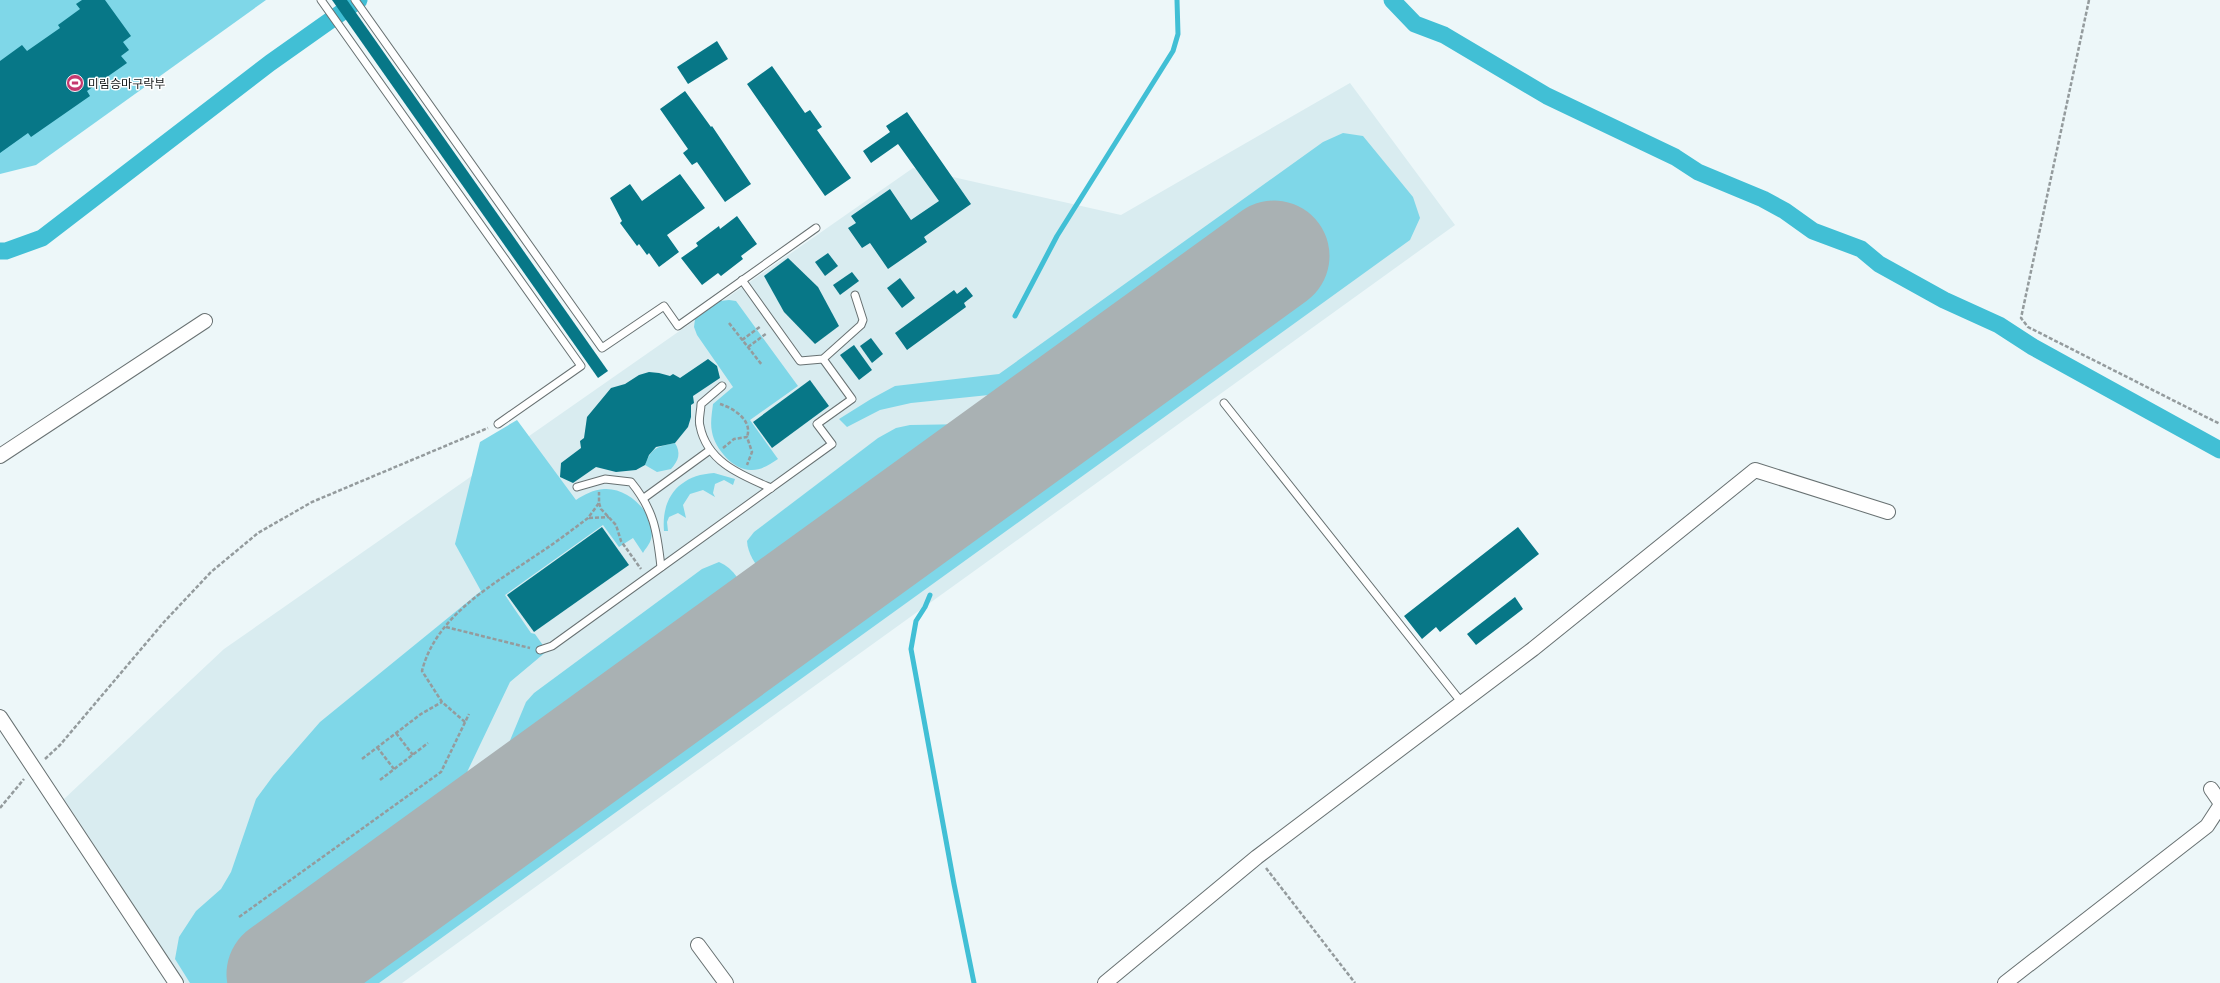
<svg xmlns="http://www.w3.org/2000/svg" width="2220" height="983" font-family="'PT Serif','Noto Sans KR',serif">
<rect width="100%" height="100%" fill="#edf7f9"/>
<!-- built -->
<polygon fill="#d9ecf0" points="1350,83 1455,225 402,983 185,983 64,799 224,649 913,168 1121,215"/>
<!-- green -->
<g fill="#7fd7e8">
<polygon points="0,0 266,0 36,165 0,174"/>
<polygon points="1343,133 1363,136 1413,197 1420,218 1410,240 379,983 311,983 1299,276 1266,231 1046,389 911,403 880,410 847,427 839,419 871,399 895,386 999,374 1323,142"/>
<path d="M729,300L736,301L798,386L750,420L778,459C770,464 762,470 752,470C734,471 715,449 712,432C710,423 712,413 713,404L733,387L697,335L694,327L695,319L720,301Z"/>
<path d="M517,420L576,500C585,494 593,490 604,489C628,487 657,514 651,539C650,544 645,549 643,553L633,538L619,547L603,525L505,595L531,633L535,634L547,651L510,682L438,833L260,956L279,983H190L175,959L179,937L196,911L221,889L231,872L256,799L273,776L320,722L481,591L455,544L480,442Z"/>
<path d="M970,424L977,427L979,434L976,441L784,579L772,580C759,570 748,557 747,541L754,532L878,438L896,428L910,425Z"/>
<path d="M675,443C681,453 679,460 671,469L657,472L645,465C652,447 657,447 675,443Z"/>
<path d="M714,473L735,479L733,485L724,480L715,484L713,493L715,497L703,490L690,494L683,505L686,518L678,513L669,517L667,522L668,531H664C661,497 680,475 714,473Z"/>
<path d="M719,562C734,568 743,584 747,599L743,610L514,776L508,777L500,771L499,767L526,702L534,693L702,569Z"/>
</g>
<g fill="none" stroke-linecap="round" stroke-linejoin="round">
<!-- stream -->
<g stroke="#41bfd5" stroke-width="5">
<polyline points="1015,316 1057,236 1173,51 1178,34 1177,0"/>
<polyline points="930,595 925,607 916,621 911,649 954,884 974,983"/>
</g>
<!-- canal -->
<g stroke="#41bfd5" stroke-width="17">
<polyline points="1392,0 1415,24 1444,35 1547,96 1675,157 1698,172 1763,199 1785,211 1813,231 1861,249 1879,264 1944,300 1999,325 2033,347 2220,450"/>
<polyline points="0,251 6,251 42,238 270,63 359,0"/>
</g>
<!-- runway -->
<polyline stroke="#a9b1b3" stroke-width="111" points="282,974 1274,256"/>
</g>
<!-- building -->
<g fill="#077787">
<polygon points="82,0 105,0 131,36 123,42 129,50 121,56 127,63 87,91 90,96 31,137 28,133 0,153 0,61 22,45 27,51 60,28 58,25 80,9 76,4"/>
<polygon points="332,0 347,0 608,371 598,378"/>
<polygon points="717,41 728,59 688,84 677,67"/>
<polygon points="772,66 805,113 810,110 822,127 817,130 851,178 825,196 747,84"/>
<polygon points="685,91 711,127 712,126 751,184 725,202 697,162 692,165 683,153 688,149 660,109"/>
<polygon points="907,112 971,204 924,237 927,242 888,269 870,243 862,248 848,228 856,223 851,216 890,189 911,220 939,201 898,144 871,163 863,151 890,132 886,126"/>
<polygon points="680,174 705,208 667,235 679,252 659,267 649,253 647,255 639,244 637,246 620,223 622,221 610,198 630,184 642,201"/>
<polygon points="737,216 757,244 741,256 743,259 721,276 718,273 702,285 681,258 698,246 696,243 719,226 720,229"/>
<polygon points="828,253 838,266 825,276 815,262"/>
<polygon points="788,258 818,287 839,326 815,344 784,312 764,276"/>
<polygon points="852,272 859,281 840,295 833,285"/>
<polygon points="900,278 915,298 902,308 887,288"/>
<polygon points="966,287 973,296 964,303 966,307 907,350 895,333 954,290 957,294"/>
<polygon points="871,338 883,354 872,363 860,346"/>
<polygon points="854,345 872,370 859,380 840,355"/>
<polygon points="708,359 717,366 720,378 693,396 694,403 691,405 691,417 688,427 675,443 656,447 649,455 645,465 636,470 616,472 596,467 573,483 560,477 561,463 581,448 580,441 584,438 587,417 611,388 625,384 639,375 649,372 659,373 670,376 673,374 680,378"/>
<polygon points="810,380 829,406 772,448 753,422"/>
<polygon points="602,527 629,565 534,632 507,595"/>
<polygon points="1518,527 1539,554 1440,632 1436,627 1422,639 1404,616"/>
<polygon points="1515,597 1523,609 1476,645 1467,634"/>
</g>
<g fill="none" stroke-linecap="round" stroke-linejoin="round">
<!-- lane casing -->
<g stroke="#687172" stroke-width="9">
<g id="lane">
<polyline points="321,0 581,366 498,424"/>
<polyline points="355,0 602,348 664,306 678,326 816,228"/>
<polyline points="742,280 800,361 823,359 861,325 863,320 855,295"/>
<path d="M722,386L701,404C701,411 698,420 700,426C707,462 741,475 771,488"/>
<polyline points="1224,403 1462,703"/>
<path d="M577,487L605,479L631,482C654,510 657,531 661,567"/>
<polyline points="644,498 710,450"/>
<polyline points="540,650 552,646 832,444 817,424 852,399 823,359"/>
</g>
</g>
<!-- street casing -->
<g stroke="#687172" stroke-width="16">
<g id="street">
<polyline points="0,456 205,321"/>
<polyline points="0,717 176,983"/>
<polyline points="2211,789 2220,802"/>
<polyline points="698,945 726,983"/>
<polyline points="1105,983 1257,857 1533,649 1755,470 1888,512"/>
<polyline points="2005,983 2207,826 2220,806"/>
</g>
</g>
<!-- path -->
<g stroke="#949b9d" stroke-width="2.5" stroke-dasharray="4 2" stroke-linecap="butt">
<polyline points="2089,0 2021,318 2028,327 2220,424"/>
<polyline points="729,323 762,365"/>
<polyline points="742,340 761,326"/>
<polyline points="748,347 767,333"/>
<path d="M720,404C733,408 753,420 747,437"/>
<polyline points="723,448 734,439 747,437 752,452 747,465"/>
<polyline points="599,503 601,509 616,525 621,541 641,569"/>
<polyline points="589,518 609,517"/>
<polyline points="446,627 530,648"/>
<path d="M465,722L442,702L422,671C436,615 494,584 538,554C555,543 572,530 588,518L599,503V492"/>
<polyline points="396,733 413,755"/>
<polyline points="377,747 394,769"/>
<polyline points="45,759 60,745 164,622 211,572 258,533 312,502 488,428"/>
<polyline points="362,759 421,714 442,702"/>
<polyline points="380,780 428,743"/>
<polyline points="0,808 24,779"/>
<polyline points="1266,868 1355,983"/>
<polyline points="239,917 441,772 469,714"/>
</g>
<!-- lane -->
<use href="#lane" stroke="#fff" stroke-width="7"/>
<!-- street -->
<use href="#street" stroke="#fff" stroke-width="14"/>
</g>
<!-- icons -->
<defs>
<g id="stadium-disc" transform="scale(0.9)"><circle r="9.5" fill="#c5396f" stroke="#fff"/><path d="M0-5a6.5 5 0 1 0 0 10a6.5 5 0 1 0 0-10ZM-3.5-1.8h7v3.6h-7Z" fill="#fff"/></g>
</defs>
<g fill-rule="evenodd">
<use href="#stadium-disc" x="75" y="83"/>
</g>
<g text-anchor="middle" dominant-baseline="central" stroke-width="3" stroke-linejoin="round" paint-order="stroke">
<!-- poi labels -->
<g font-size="12" fill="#161a1b" stroke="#fff" text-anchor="start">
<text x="88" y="83">미림승마구락부</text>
</g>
</g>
</svg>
